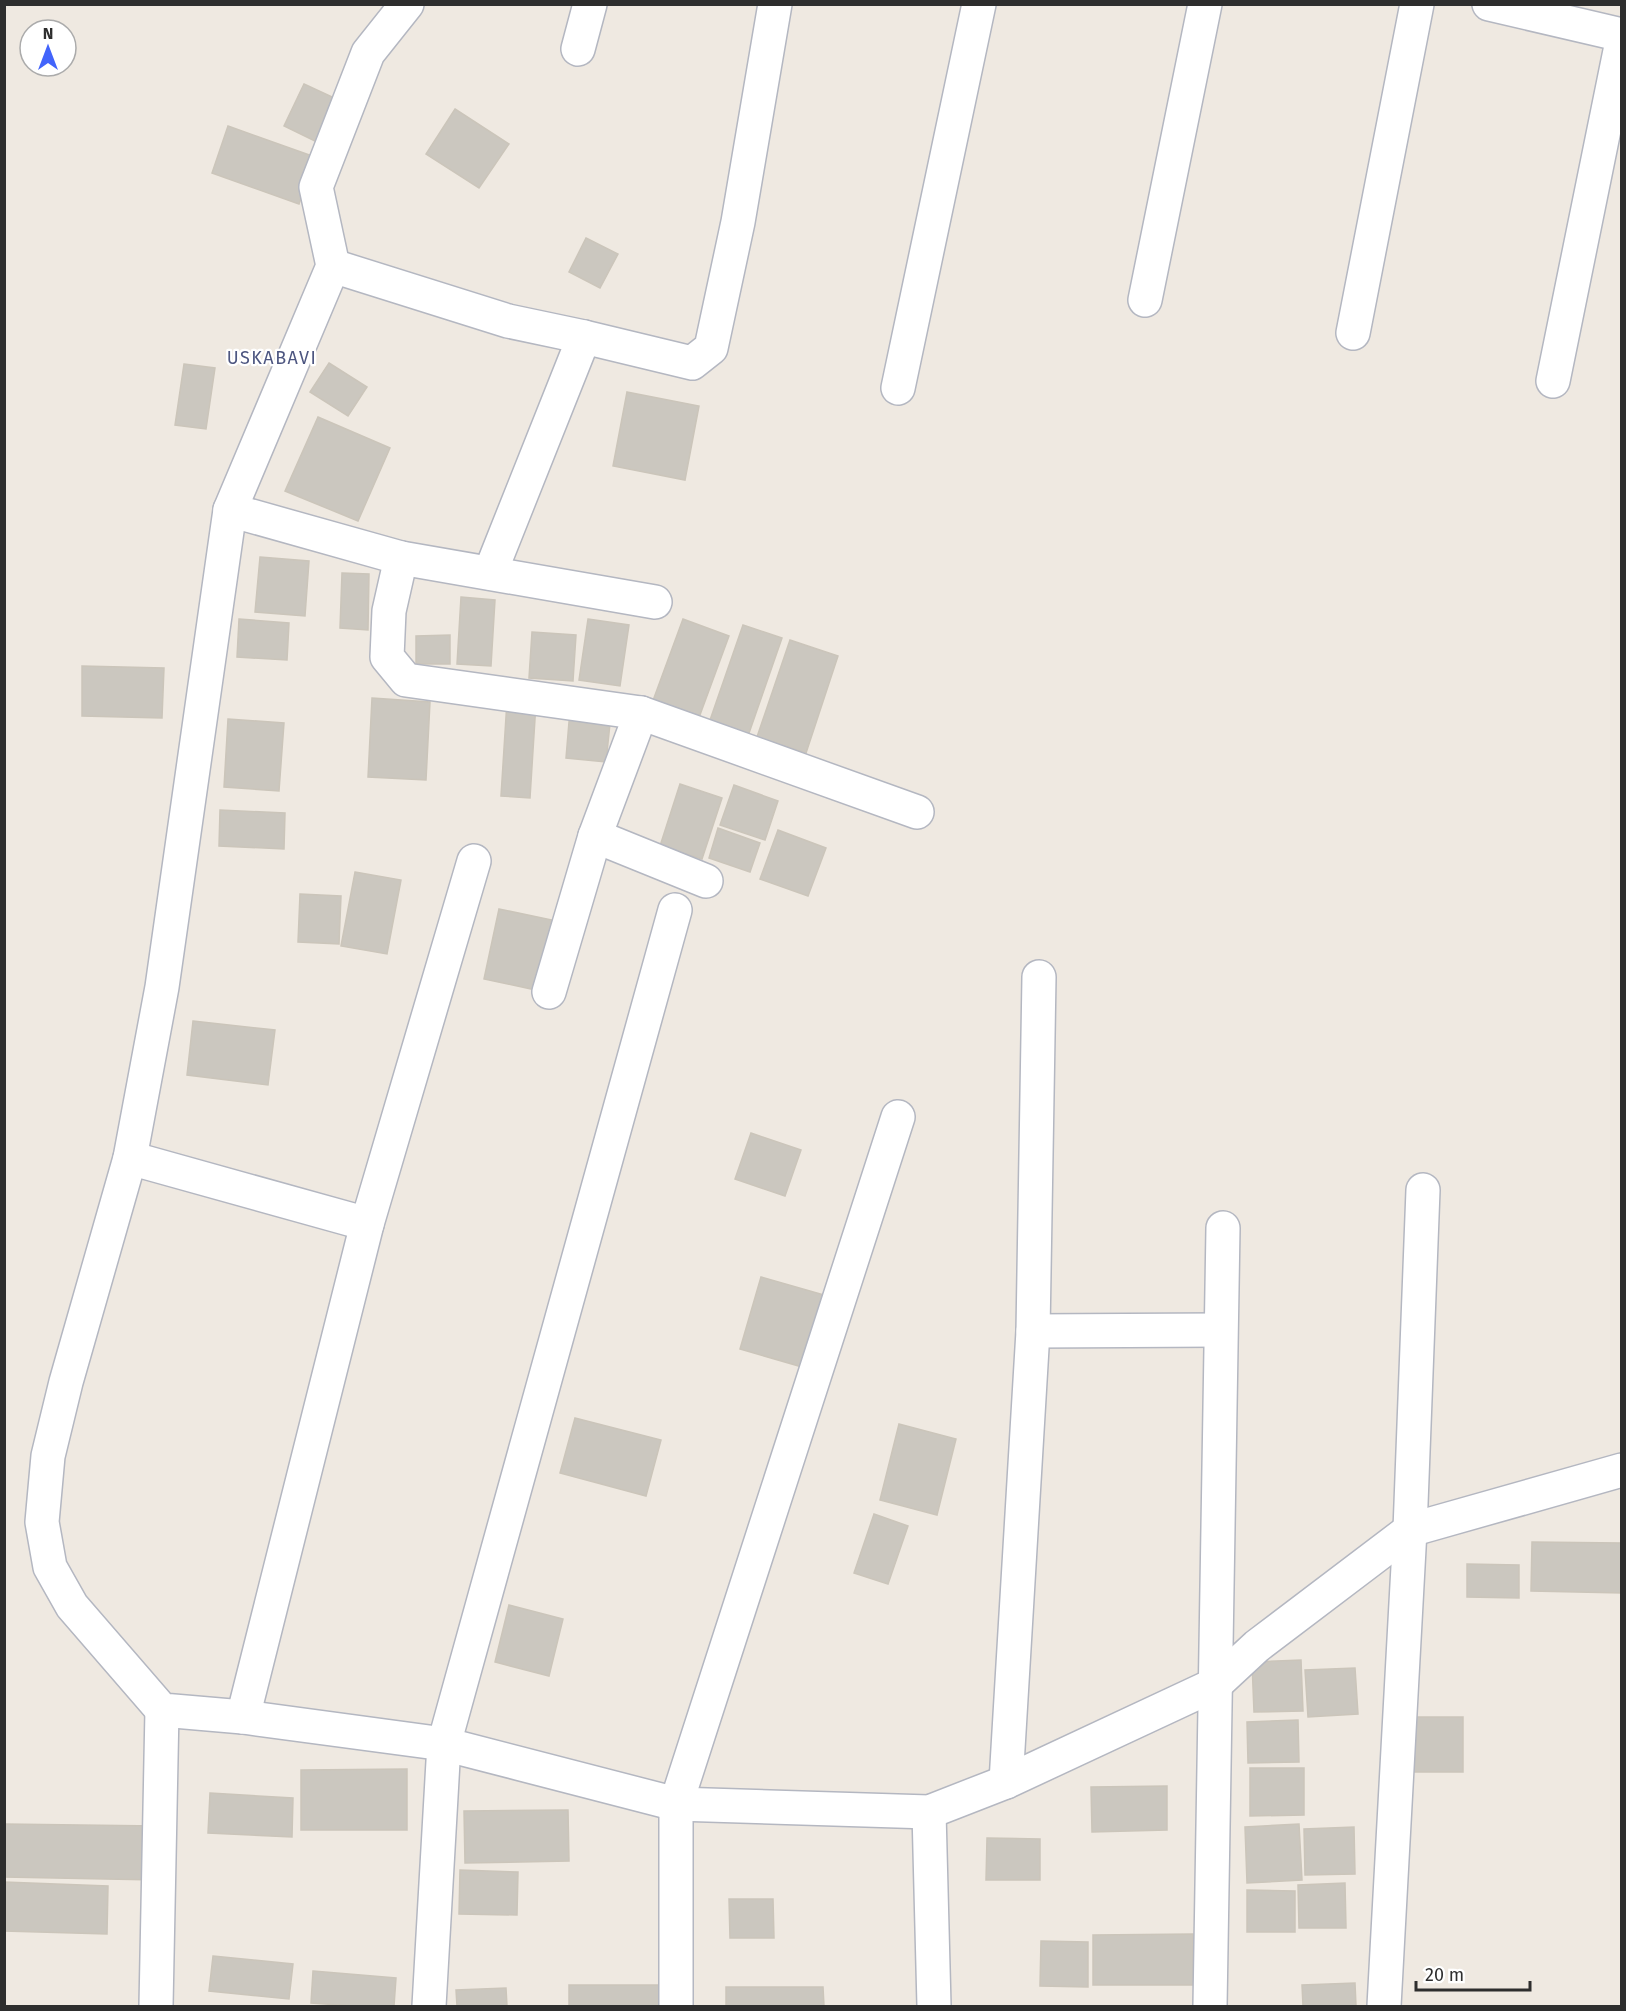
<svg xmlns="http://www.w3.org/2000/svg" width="1626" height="2011" font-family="'Fira Sans',sans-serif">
<rect width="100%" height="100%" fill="#efe9e1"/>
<!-- building -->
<g fill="#cbc7bf" stroke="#cbc5ba" stroke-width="1.5">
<polygon points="304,84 341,101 321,144 284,126"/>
<polygon points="455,109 509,144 479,188 426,154"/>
<polygon points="228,126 315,157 299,204 212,173"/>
<polygon points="586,238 618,254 600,288 569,272"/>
<polygon points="329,363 367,387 348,416 310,392"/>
<polygon points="184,364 215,368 206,429 175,425"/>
<polygon points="627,392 699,406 685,480 613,466"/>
<polygon points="318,417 390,448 358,521 285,491"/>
<polygon points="260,557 309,561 305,616 255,612"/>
<polygon points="342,573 369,574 368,630 340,628"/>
<polygon points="461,597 495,600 491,666 457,664"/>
<polygon points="239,619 289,623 287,660 237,657"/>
<polygon points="588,619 629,625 620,686 579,680"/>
<polygon points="683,619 729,636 697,723 651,706"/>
<polygon points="743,625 782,638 748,736 709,723"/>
<polygon points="532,632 576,635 573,681 529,678"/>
<polygon points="450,635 450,664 416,664 416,636"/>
<polygon points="790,640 838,656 806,753 757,737"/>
<polygon points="82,666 164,668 162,718 82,716"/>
<polygon points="372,698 430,702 426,780 368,777"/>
<polygon points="507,701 536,703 530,798 501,796"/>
<polygon points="570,710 611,714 606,762 566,758"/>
<polygon points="228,719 284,723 279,791 224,787"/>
<polygon points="680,784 722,798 702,859 660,846"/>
<polygon points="734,785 778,801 765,840 720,825"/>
<polygon points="220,810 285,813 284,849 219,846"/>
<polygon points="718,828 760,843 750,872 709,858"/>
<polygon points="778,830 826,848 808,896 760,879"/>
<polygon points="355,872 401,880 387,954 341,946"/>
<polygon points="300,894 341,896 339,944 298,942"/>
<polygon points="499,909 552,920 536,990 484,979"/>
<polygon points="193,1021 275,1030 268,1085 187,1075"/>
<polygon points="751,1133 801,1150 785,1196 735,1179"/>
<polygon points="761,1277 831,1297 809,1369 740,1349"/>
<polygon points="575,1418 661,1440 646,1496 560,1473"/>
<polygon points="899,1424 956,1439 937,1515 880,1500"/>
<polygon points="874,1514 908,1526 888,1584 854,1573"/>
<polygon points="1532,1542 1622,1543 1622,1593 1531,1591"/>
<polygon points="1467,1564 1519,1565 1519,1598 1467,1597"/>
<polygon points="509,1605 563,1619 549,1676 495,1662"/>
<polygon points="1301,1660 1303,1711 1254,1712 1252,1662"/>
<polygon points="1355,1668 1358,1714 1308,1717 1305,1670"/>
<rect x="1412" y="1717" width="51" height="55"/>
<polygon points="1298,1720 1299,1762 1248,1763 1247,1722"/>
<polygon points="1250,1768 1304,1768 1304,1815 1250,1816"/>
<polygon points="407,1769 407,1830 301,1830 301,1770"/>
<polygon points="1167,1786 1167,1830 1092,1832 1091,1787"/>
<polygon points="210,1793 293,1798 292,1837 208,1833"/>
<polygon points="568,1810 569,1861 465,1863 464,1811"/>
<polygon points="4,1824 157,1826 156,1880 4,1877"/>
<polygon points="1299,1824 1302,1880 1247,1883 1245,1827"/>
<polygon points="1354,1827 1355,1874 1305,1875 1304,1829"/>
<polygon points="987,1838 1040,1839 1040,1880 986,1880"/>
<polygon points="460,1870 518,1872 517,1915 459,1914"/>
<polygon points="4,1882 108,1886 107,1934 4,1931"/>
<polygon points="1345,1883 1346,1928 1299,1928 1298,1885"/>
<polygon points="1247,1890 1295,1891 1295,1932 1247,1932"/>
<polygon points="729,1899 773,1899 774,1938 730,1938"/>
<polygon points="1193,1934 1193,1985 1093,1985 1093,1935"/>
<polygon points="1041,1941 1088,1942 1088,1987 1040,1986"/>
<polygon points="213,1956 293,1964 289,1999 209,1991"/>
<polygon points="313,1971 396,1978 394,2006 353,2006 311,2003"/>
<polygon points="1355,1983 1356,2006 1303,2006 1302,1985"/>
<rect x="569" y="1985" width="94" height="21"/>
<polygon points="726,1987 823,1987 824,2006 726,2006"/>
<polygon points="506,1988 507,2006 457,2006 456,1990"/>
</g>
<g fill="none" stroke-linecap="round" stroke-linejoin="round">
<!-- street casing -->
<g stroke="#b4b7c1" stroke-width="36">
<g id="street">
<polyline points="407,4 368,53 316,187 333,266 230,510 162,987 130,1158 66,1382 48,1456 42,1522 50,1567 72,1606 162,1710 243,1717 444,1744 676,1804 929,1812 1006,1782 1216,1684 1257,1646 1410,1530 1622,1470"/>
<polyline points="1489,4 1622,35"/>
<polyline points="578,49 590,4"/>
<polyline points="333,266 508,321 584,337 692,363 711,348 738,222 775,4"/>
<polyline points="1145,300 1205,4"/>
<polyline points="1353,333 1417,4"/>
<polyline points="1553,381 1622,41"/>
<polyline points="898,388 979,4"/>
<polyline points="230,510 401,558 389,611 387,657 406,680 641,713 917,812"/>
<polyline points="401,558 655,602"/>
<polyline points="490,573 584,337"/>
<polyline points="595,836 706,881"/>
<polyline points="549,992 595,836 641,713"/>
<polyline points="130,1158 367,1224 474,861"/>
<polyline points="1033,1331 1220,1330"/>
<polyline points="243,1717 367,1224"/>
<polyline points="1006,1782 1033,1331 1039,977"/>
<polyline points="929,1812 934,2006"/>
<polyline points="156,2006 162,1710"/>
<polyline points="429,2006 444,1744 675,910"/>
<polyline points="676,2006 676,1804 898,1117"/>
<polyline points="1210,2006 1223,1228"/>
<polyline points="1384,2006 1410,1530 1423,1190"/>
</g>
</g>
<!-- street -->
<use href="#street" stroke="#fff" stroke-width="33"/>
</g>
<g text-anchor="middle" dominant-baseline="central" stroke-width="4.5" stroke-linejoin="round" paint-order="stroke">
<!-- neighbourhood labels -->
<g font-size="18" letter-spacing="1.5" fill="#4d5680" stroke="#fff">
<text x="272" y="358">USKABAVI</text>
</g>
</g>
<!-- border -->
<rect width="1626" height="2011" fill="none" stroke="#2e2e2e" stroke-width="12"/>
<!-- north arrow -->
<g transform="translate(48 48)"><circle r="28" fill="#ffffff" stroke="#ababab" stroke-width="1.5"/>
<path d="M0-4.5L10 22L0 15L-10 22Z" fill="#4264fb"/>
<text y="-9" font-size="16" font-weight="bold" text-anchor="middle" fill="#2e2e2e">N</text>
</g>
<!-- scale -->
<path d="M1416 1981v9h114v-9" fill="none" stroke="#2e2e2e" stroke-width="3"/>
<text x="1425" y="1981" font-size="18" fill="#2e2e2e" stroke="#ffffff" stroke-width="4.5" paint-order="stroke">20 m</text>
</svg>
